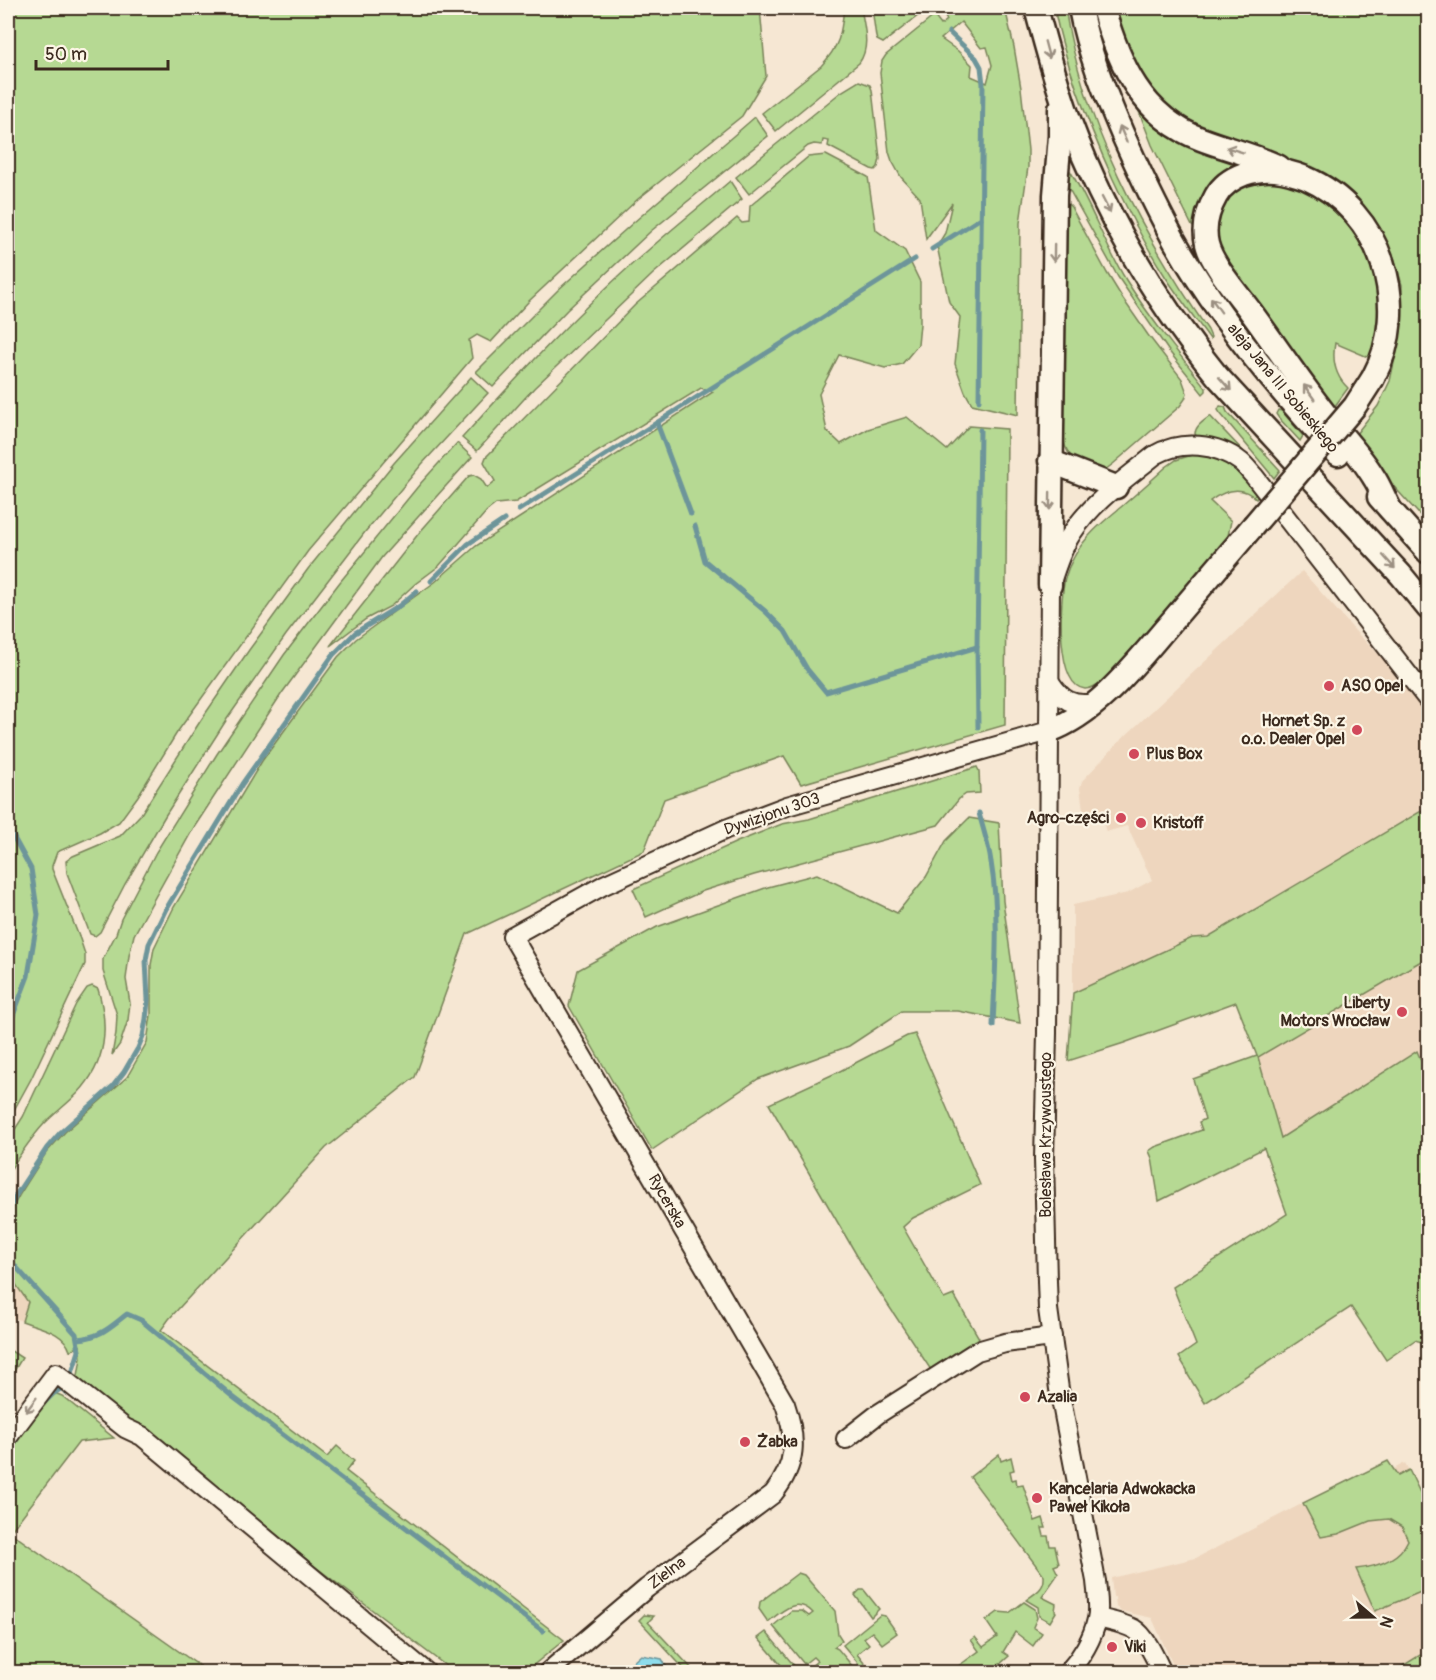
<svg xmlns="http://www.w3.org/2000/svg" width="1436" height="1680" font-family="Pangolin,sans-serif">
<rect width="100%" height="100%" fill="#f6e7d3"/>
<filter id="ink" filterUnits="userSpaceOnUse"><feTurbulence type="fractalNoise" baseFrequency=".0167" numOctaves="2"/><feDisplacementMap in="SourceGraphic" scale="12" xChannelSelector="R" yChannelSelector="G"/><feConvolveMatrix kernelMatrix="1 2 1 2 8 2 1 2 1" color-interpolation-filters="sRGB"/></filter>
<g filter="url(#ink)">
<!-- built -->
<g fill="#eed6be">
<polygon points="1302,571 1357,633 1395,670 1428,716 1428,807 1207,937 1192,938 1073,993 1073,905 1128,893 1152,880 1127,826 1106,832 1102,817 1085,823 1080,788 1082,781 1121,740"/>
<polygon points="1428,957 1428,1077 1417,1051 1281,1139 1258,1057"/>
<polygon points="8,1273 28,1302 22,1321 8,1316"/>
<polygon points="1405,1463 1428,1509 1428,1672 1176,1672 1152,1618 1121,1611 1116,1606 1115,1597 1113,1597 1111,1578 1196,1558 1319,1495 1326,1505"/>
</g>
<!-- green -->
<g fill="#b6d993" stroke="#788258" stroke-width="1.5" fill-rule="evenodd">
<polygon points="8,8 760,8 766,76 742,116 638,199 529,301 491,342 477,335 469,340 472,358 308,551 178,731 138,796 119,822 100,833 57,852 52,866 52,869 80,939 85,954 85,964 31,1079 8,1121"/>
<path d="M844,8H861C864,26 871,47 859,63L776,131L762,113L821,66C840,45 841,35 844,8Z"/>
<polygon points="872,8 928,8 883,43 877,40 876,37"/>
<path d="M945,8H1005L1014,47L1021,88L1028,150V167L1020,223L1018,415L972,404L965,392L955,364L960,317L949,302L937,246L945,233L952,203L926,239L920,198L901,177L892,161L889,152L880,73L882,61L886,55L934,16L941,25L947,20L941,11ZM961,22L981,48L987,47L992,65L987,83L971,76L972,65L958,51L941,39Z"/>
<path d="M1054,8H1065C1083,124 1142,233 1208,330L1211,337L1210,339C1195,318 1179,298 1165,276C1145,245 1129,213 1113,179C1088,124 1066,67 1054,8Z"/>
<polygon points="1114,8 1428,8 1428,524 1356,445 1352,439 1378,406 1390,381 1401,331 1402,285 1394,257 1376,223 1339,183 1176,122 1131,68"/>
<polygon points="859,81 870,85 872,90 880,159 878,167 875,170 871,169 828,146 829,141 823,140 822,145 814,144 808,146 749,194 736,177 841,92"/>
<path d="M1138,109C1147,115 1154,125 1163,131C1187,148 1215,156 1243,164L1195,228L1192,226L1152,145Z"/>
<polygon points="755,117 768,136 651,231 567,310 493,387 476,372 559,289 634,222"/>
<path d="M826,155L868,177L876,230L905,251L920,282V324L918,345L902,364L885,368L839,355L819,394L827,431L841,444L868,429L907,417L947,450L969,426L1007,429L1005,725L801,784L784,756L664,799L644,851L467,934L415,1077L326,1148L169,1319L161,1330L327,1457L337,1446L354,1461L346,1471L564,1640L525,1672H454L317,1568L145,1427L114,1414L77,1382L81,1358L80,1346L70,1351C64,1331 39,1328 22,1321L28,1302L8,1273V1221L13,1207L20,1194L46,1153L65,1132L127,1077L147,1042L151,1015V965L154,948L174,907L262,761L338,657L356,639L435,582L476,546L713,392L701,388L516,502L496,504L487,511L439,566L415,584L391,606L366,619L330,646L419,533L469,476L474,475L481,479L487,488L495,481L484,462L486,457L635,305L737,218L742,223L749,222L750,206L808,157Z"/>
<path d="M1069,169C1091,204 1104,244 1126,280C1150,318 1178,353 1206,388V391L1203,394L1168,350L1118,277L1069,189Z"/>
<path d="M1259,179C1266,180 1274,180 1282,182C1340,197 1386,261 1378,322C1377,334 1373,346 1370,358L1335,343C1332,360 1335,376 1348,388L1332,410L1217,247L1214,227L1228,193Z"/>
<path d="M730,181L742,199L653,274L534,388L477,451L462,438C521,373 580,309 646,252C673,228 702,205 730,181Z"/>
<path d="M1067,203L1071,207L1107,273L1123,299L1148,335L1182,379L1187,393L1185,399L1180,406L1113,464L1102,472C1085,465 1067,461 1064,441Z"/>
<polygon points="471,377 488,393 422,464 365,532 286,635 227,719 165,816 125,884 100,932 95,936 90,934 67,873 66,861 73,856 120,836 141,814 201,720 249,650 308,569 394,463"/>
<polygon points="1220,406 1225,407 1227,412 1280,470 1274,478 1220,413 1218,410"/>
<polygon points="1278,410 1282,411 1303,436 1300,441 1278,417 1276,414"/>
<path d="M1210,416L1243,451L1242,453L1197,437L1195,434C1195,426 1204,421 1210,416Z"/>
<polygon points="457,443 472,457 382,557 282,693 193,829 134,935 129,956 126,979 130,1003 128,1020 120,1044 112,1055 116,1033 117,1015 103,971 103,959 116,934 121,919 156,852 217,754 284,655 340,582 420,484"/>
<path d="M1192,455C1226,453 1239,473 1258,496L1256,499C1242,485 1225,490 1210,501L1231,521L1227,541L1109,676C1102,681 1094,689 1085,689C1055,686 1060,599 1065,578C1067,571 1070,564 1074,557C1085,536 1103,522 1121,507C1136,494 1151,481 1166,467L1176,460Z"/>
<polygon points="977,767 979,771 980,793 966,794 959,799 938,825 754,875 703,891 646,917 633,889 737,842 782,824 809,819"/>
<polygon points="1428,807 1428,957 1258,1057 1281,1138 1417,1051 1428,1077 1428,1340 1425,1343 1415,1340 1386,1360 1351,1307 1205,1403 1188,1375 1187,1370 1179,1357 1196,1345 1173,1287 1287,1214 1264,1148 1159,1201 1152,1158 1149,1151 1155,1147 1202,1130 1199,1122 1205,1119 1193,1079 1257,1056 1236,1002 1124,1043 1068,1061 1073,993 1192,938 1208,937"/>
<polygon points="969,818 999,823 1003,901 1020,1023 958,1011 902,1011 849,1046 758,1079 652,1150 569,1006 578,970 657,927 768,887 817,874 897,913 926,877 946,841"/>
<path d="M92,986L98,989C109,1027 107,1062 78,1093C67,1104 55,1113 44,1124C30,1139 19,1156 8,1173V1140L23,1117L76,1004L87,988Z"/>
<polygon points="915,1034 980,1185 913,1218 903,1227 944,1299 954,1295 979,1338 931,1370 867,1273 769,1104 838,1072 907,1036"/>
<polygon points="8,1349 22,1358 8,1381"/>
<polygon points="52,1392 62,1396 114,1438 79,1442 10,1532 208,1672 8,1672 8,1445"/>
<path d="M999,1454L1001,1461L1011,1457L1014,1470L1010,1471L1012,1480L1016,1479L1017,1486L1023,1485L1035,1521L1043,1518L1046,1528H1042L1044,1536H1048L1050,1546H1055L1059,1564L1054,1566L1058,1574L1042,1597L1056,1604L1055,1611L1056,1612L1050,1622L1039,1616L1038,1607L1026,1600C1035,1593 1045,1589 1044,1576L970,1477Z"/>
<path d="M1388,1461L1398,1476L1409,1470L1428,1509V1589L1375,1611L1356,1569C1376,1567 1399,1560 1408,1540L1402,1527L1389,1519L1370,1521L1338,1534L1321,1537L1303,1503Z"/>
<path d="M798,1573L804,1575L835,1611L838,1634L842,1640L834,1647L838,1649L854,1668L848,1672H810L808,1669L817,1661L813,1657L804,1664L773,1626L791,1611H802L809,1616L813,1613C797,1596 782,1611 768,1622L759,1609L760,1602Z"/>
<polygon points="860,1590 864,1590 879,1609 871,1617 855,1595"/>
<polygon points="1024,1602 1035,1609 1037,1618 1033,1627 1042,1633 1033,1646 1015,1632 1003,1652 1009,1656 991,1672 962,1672 957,1667 979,1651 971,1640 975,1637 983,1647 997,1637 986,1621 998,1612 1009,1613"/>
<polygon points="644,1615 654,1616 648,1622 695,1672 687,1672 639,1620"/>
<polygon points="880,1615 885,1616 897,1633 882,1644 872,1632 864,1638 869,1644 857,1654 867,1667 862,1668 843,1645"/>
<polygon points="766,1632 797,1669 793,1672 787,1672 758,1638"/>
<polygon points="1428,1650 1428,1672 1393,1672"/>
</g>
<!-- water -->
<polygon fill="#8eddec" stroke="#6d959a" stroke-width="1.5" points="641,1655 662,1659 670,1672 622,1672"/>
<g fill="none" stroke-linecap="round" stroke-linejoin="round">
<!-- stream -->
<g stroke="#6d959a" stroke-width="5">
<polyline points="949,32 976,58 981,67 983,84 979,401"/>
<polyline points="932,249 981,218"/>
<polyline points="657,423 691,514"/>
<polyline points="519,510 915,259"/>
<polyline points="695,526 705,561 765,611 785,631 807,669 826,692 977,647"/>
<polyline points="431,581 468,544 504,520"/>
<polyline points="978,727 977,647 980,430"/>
<path d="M979,813C983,829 989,846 991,862C1000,916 995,972 993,1026"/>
<polyline points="8,827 31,869 38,915 28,976 8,1029"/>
<polyline points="8,1213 16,1195 47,1148 61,1132 113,1086 124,1072 138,1048 143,1036 146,1019 148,1000 146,960 149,944 166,909 242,784 333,655 355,633 399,606 417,591"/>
<polyline points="8,1258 76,1334 79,1351 72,1373"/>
<path d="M78,1339C101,1337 110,1327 127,1314L141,1320L233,1397L543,1631"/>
<polyline points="42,1405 53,1394 62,1388 66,1393"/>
<polyline points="8,1452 17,1439"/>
</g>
<!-- minor casing -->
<g stroke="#3b2a1e" stroke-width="22">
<g id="minor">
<path d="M1050,682C1062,700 1072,707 1095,703"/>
<polyline points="8,1437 56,1373 125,1428 142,1436 426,1672"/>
<polyline points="846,1439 878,1414 977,1351 1005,1343 1052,1337"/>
<path d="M1098,1618C1110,1621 1123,1623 1134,1629C1146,1636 1156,1660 1162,1672"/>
<path d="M548,1672L647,1588L773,1494C797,1464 797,1439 785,1404L512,936L604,885L726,829L787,806L1049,731"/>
<path d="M1068,1672C1081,1658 1093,1638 1097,1619C1100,1607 1097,1593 1096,1581L1059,1389L1048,1309L1047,1281L1044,1159L1047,1033L1050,585C1056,567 1062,548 1072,533C1093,501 1127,478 1155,455C1181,440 1217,443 1241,462C1246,466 1250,472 1254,476L1428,700"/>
</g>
</g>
<!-- major casing -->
<g stroke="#3b2a1e" stroke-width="27">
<g id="major">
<path d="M1036,8C1046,46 1056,84 1070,122C1105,216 1154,299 1218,377L1401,575L1428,608"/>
<path d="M1080,8C1088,51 1105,93 1122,133C1138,169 1155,205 1174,240C1218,318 1276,388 1338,454"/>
<path d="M1103,8C1119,64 1142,117 1201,139C1227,149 1254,155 1279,167"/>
<path d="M1373,378C1412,306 1382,211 1306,178C1285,170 1266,166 1244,174C1233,178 1222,185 1216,196C1208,210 1203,227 1207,244C1212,265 1238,294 1251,312C1276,346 1300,382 1326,415C1341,436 1360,454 1373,476C1380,486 1384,498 1390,509"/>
<polyline points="1050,461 1116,487"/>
<polyline points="1379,497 1428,552"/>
<polyline points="1050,585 1055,195 1060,136 1060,109"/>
<path d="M1049,731C1099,713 1138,660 1172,621C1199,589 1226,558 1253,526"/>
</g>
</g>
<!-- minor -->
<use href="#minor" stroke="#fcf5e5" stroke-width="18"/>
<!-- major -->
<use href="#major" stroke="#fcf5e5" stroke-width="22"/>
<!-- major-bridge casing -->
<g stroke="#3b2a1e" stroke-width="27" stroke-linecap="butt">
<polyline id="major-bridge" points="1253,526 1355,406 1373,378"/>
</g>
<!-- major-bridge -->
<use href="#major-bridge" stroke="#fcf5e5" stroke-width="22"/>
</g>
<!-- one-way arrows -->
<defs><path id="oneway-shaft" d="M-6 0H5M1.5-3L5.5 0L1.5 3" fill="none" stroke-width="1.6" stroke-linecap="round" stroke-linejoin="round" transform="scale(1.5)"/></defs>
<g stroke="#9c9082">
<use href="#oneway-shaft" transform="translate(1047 50) rotate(75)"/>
<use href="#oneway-shaft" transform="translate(1123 134) rotate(-113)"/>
<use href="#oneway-shaft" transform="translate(1235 150) rotate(-163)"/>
<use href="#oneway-shaft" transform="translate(1106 205) rotate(63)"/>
<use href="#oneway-shaft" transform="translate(1054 253) rotate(91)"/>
<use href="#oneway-shaft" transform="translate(1216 305) rotate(-125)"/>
<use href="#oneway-shaft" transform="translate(1225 384) rotate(48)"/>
<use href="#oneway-shaft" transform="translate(1309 392) rotate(-126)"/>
<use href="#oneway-shaft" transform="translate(1050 501) rotate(91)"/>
<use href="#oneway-shaft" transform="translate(1389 562) rotate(48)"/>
<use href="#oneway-shaft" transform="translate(31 1405) rotate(127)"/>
</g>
</g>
<!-- markers -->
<g fill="#d1495b" stroke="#fcf5e5" stroke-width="2">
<circle cx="1329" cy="686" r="6"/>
<circle cx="1357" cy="730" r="6"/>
<circle cx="1134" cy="754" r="6"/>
<circle cx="1121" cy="818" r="6"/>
<circle cx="1141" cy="823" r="6"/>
<circle cx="1402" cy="1012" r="6"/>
<circle cx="1025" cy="1397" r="6"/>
<circle cx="745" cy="1442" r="6"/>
<circle cx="1037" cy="1498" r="6"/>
<circle cx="1112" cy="1647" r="6"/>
</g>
<g text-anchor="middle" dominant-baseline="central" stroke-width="4.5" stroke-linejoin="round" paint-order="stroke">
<!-- street labels -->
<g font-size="16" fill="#3b2a1e" stroke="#fcf5e5">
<text transform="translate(1283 388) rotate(50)">aleja Jana III Sobieskiego</text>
<text transform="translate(772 814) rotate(-19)">Dywizjonu 303</text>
<text transform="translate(1046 1135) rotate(-90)">Bolesława Krzywoustego</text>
<text transform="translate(667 1201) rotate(60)">Rycerska</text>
<text transform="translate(667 1573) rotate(-37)">Zielna</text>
</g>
<!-- poi labels -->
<g font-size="16" font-weight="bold" fill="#3b2a1e" stroke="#fcf5e5" text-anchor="start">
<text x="1341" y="686">ASO Opel</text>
<text x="1345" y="721" text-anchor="end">Hornet Sp. z<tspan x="1345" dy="18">o.o. Dealer Opel</tspan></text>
<text x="1146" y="754">Plus Box</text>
<text x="1109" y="818" text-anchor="end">Agro-części</text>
<text x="1153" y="823">Kristoff</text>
<text x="1390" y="1003" text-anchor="end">Liberty<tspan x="1390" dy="18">Motors Wrocław</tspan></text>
<text x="1037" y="1397">Azalia</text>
<text x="757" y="1442">Żabka</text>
<text x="1049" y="1489">Kancelaria Adwokacka<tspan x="1049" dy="18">Paweł Kikoła</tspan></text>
<text x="1124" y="1647">Viki</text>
</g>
</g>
<!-- margin -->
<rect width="1436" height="1680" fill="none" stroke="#fcf5e5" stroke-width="30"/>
<rect x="15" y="15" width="1406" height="1650" fill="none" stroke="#3b2a1e" stroke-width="2" filter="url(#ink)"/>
<!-- north arrow -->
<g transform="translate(1373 1617) rotate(110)" stroke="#fcf5e5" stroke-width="4.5" paint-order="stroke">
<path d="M0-4.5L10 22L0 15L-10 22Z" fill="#3b2a1e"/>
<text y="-9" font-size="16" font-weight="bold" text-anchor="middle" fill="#3b2a1e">N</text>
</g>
<!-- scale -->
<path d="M36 60v9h132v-9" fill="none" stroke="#3b2a1e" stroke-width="3"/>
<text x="45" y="60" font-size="18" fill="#3b2a1e" stroke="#fcf5e5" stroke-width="4.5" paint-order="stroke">50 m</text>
</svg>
